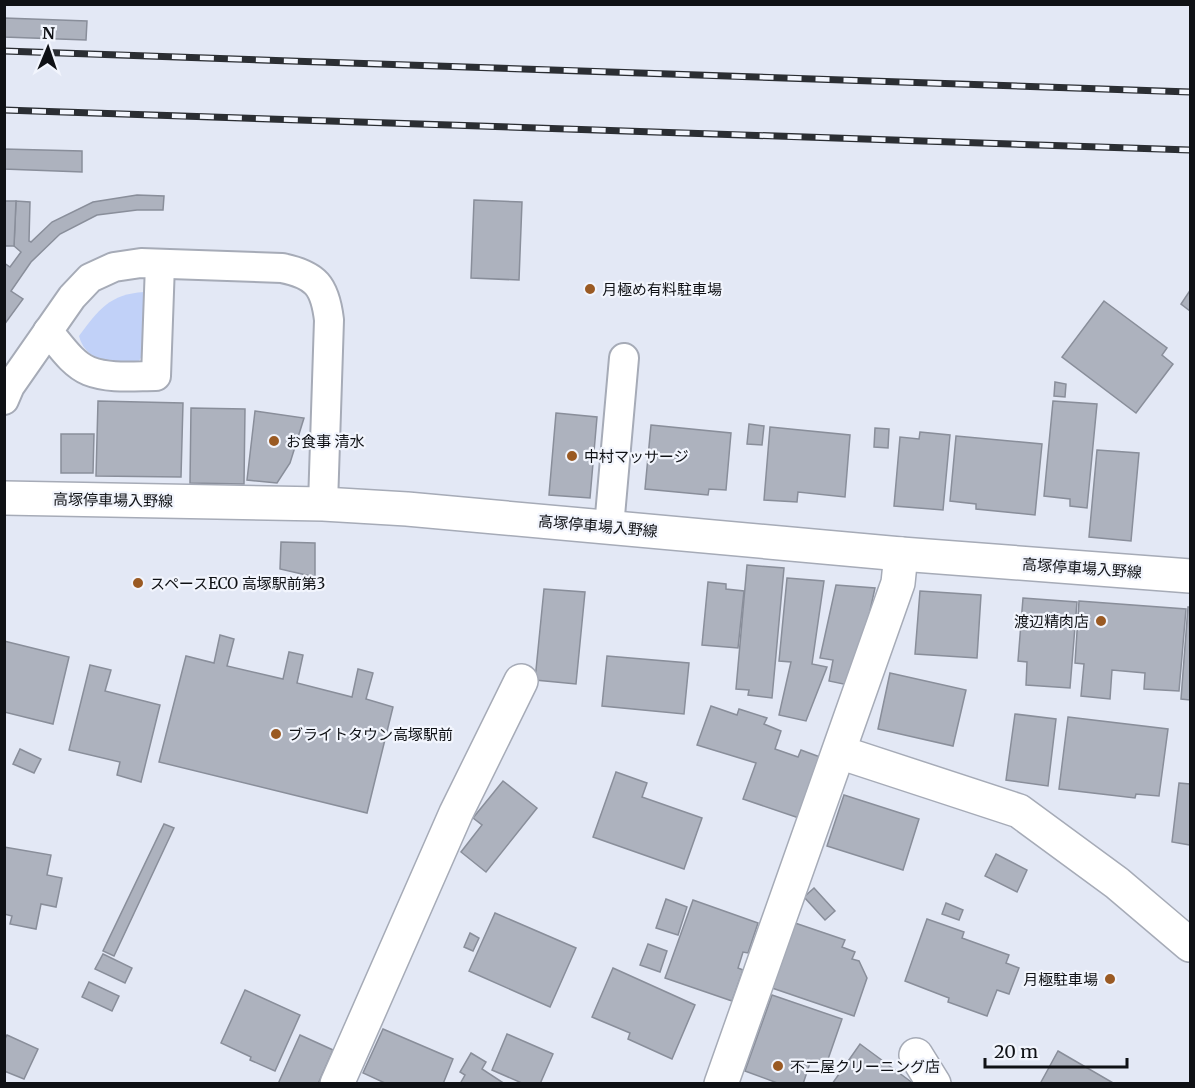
<svg xmlns="http://www.w3.org/2000/svg" width="1195" height="1088" font-family="Merriweather,'Noto Sans JP',serif">
<rect width="100%" height="100%" fill="#e3e8f5"/>
<!-- green -->
<path fill="#c1d1f8" d="M144,292L143,354L139,361C115,364 86,363 79,336C98,310 110,294 144,292Z"/>
<!-- building -->
<g fill="#adb2be" stroke="#898e9a" stroke-width="1.5">
<polygon points="4,18 87,21 86,40 4,37"/>
<polygon points="4,149 82,151 82,172 4,169"/>
<polygon points="137,195 164,196 163,210 137,210 97,215 60,234 31,262 11,291 23,299 4,325 4,263 10,267 21,252 14,246 16,201 30,202 29,241 31,242 52,222 93,202"/>
<polygon points="474,200 522,202 519,280 471,278"/>
<polygon points="4,201 16,201 14,246 4,246"/>
<polygon points="1189,292 1190,293 1190,311 1181,304"/>
<polygon points="1104,301 1167,348 1162,355 1173,364 1136,413 1062,357"/>
<polygon points="1055,382 1066,384 1065,397 1054,396"/>
<polygon points="98,401 183,403 181,477 96,476"/>
<polygon points="1053,401 1097,404 1087,508 1070,506 1070,499 1044,496"/>
<polygon points="191,408 245,409 244,484 190,483"/>
<polygon points="255,411 304,418 290,463 277,483 247,480"/>
<polygon points="556,413 597,417 590,498 549,495"/>
<polygon points="749,424 764,426 762,445 747,444"/>
<polygon points="651,425 731,433 726,490 709,489 708,495 645,489"/>
<polygon points="770,427 850,435 845,497 798,492 797,502 764,500"/>
<polygon points="875,428 889,429 888,448 874,447"/>
<polygon points="920,432 950,435 943,510 894,506 900,437 919,439"/>
<polygon points="61,434 94,434 93,473 61,473"/>
<polygon points="956,436 1042,444 1035,515 976,509 976,504 950,501"/>
<polygon points="1097,450 1139,453 1131,541 1089,537"/>
<polygon points="281,542 315,543 315,577 280,569"/>
<polygon points="747,565 784,568 772,698 748,695 749,690 736,689"/>
<polygon points="787,578 824,581 812,664 827,667 806,721 779,715 791,662 779,661"/>
<polygon points="708,582 726,584 726,589 744,591 738,648 702,645"/>
<polygon points="836,585 875,588 858,666 848,685 829,681 833,660 820,658"/>
<polygon points="544,589 585,592 576,684 535,680"/>
<polygon points="920,591 981,595 977,658 915,654"/>
<polygon points="1023,598 1077,602 1070,688 1026,685 1027,662 1018,661"/>
<polygon points="1079,601 1186,609 1179,691 1144,689 1145,673 1112,670 1110,699 1081,696 1084,664 1075,663"/>
<polygon points="1188,607 1190,607 1190,700 1181,699"/>
<polygon points="220,635 234,639 227,666 283,679 289,652 303,655 297,683 352,697 358,669 373,673 366,699 393,707 367,813 159,762 186,656 214,663"/>
<polygon points="4,641 69,657 53,724 4,712"/>
<polygon points="607,656 689,663 684,714 602,706"/>
<polygon points="90,665 111,670 105,691 160,705 141,782 117,775 120,762 69,750"/>
<polygon points="890,673 966,690 953,746 878,729"/>
<polygon points="711,706 737,715 739,709 767,718 764,724 781,731 775,749 798,757 801,750 820,757 799,818 743,799 756,763 697,745"/>
<polygon points="1015,714 1056,719 1048,786 1006,780"/>
<polygon points="1068,717 1168,729 1159,796 1136,794 1135,798 1059,789"/>
<polygon points="20,749 41,759 34,773 13,764"/>
<polygon points="616,772 647,783 642,797 702,818 684,869 593,837"/>
<polygon points="503,781 537,808 486,872 461,852 482,825 473,818"/>
<polygon points="1179,783 1190,784 1190,845 1172,842"/>
<polygon points="844,795 919,819 903,870 827,846"/>
<polygon points="164,824 174,828 114,956 103,951"/>
<polygon points="4,847 51,855 47,875 62,878 56,907 41,904 36,929 10,924 12,916 4,914"/>
<polygon points="996,854 1027,870 1017,892 985,876"/>
<polygon points="814,888 835,911 825,920 804,897"/>
<polygon points="666,899 687,907 678,935 656,928"/>
<polygon points="693,900 758,923 748,953 743,952 738,968 743,970 732,1001 665,978"/>
<polygon points="946,903 963,910 959,920 942,914"/>
<polygon points="495,913 576,948 550,1007 469,971"/>
<polygon points="927,919 964,932 962,938 1009,955 1006,963 1019,968 1009,994 997,990 987,1016 948,1002 949,998 905,981"/>
<polygon points="795,923 845,940 842,947 855,952 852,959 859,961 867,978 854,1016 772,988"/>
<polygon points="470,933 479,938 473,951 464,947"/>
<polygon points="648,944 667,951 660,972 640,965"/>
<polygon points="103,954 132,968 125,983 95,969"/>
<polygon points="613,968 695,1005 672,1059 628,1039 630,1033 592,1017"/>
<polygon points="89,982 119,996 112,1011 82,997"/>
<polygon points="245,990 300,1015 275,1071 250,1060 251,1057 221,1043"/>
<polygon points="772,995 842,1019 826,1065 811,1060 803,1084 780,1084 745,1071"/>
<polygon points="383,1029 453,1059 443,1084 387,1084 363,1073"/>
<polygon points="507,1034 553,1054 540,1084 524,1084 492,1070"/>
<polygon points="7,1035 38,1049 24,1079 4,1071 4,1041"/>
<polygon points="300,1035 333,1050 318,1084 278,1084"/>
<polygon points="860,1044 914,1084 832,1084"/>
<polygon points="1058,1051 1115,1084 1040,1084"/>
<polygon points="471,1053 486,1062 482,1069 505,1084 460,1084 465,1075 460,1072"/>
</g>
<g fill="none" stroke-linecap="round" stroke-linejoin="round">
<!-- lane casing -->
<g stroke="#a6abb7" stroke-width="32">
<g id="lane">
<path d="M48,331C60,345 72,364 89,371C109,379 135,376 156,376L160,264"/>
<path d="M4,400L10,386L72,297L90,278L114,267L141,263L282,268C316,275 325,286 329,320L323,504"/>
<polyline points="609,527 624,358"/>
</g>
</g>
<!-- street casing -->
<g stroke="#a6abb7" stroke-width="36">
<g id="street">
<polyline points="839,752 1019,811 1117,883 1190,945"/>
<polyline points="916,1055 934,1084"/>
<polyline points="337,1084 456,813 521,681"/>
<polyline points="721,1084 898,583 901,554"/>
</g>
</g>
<!-- secondary casing -->
<g stroke="#a6abb7" stroke-width="36">
<polyline id="secondary" points="4,498 323,504 407,509 901,554 1190,576"/>
</g>
<!-- lane -->
<use href="#lane" stroke="#fff" stroke-width="28"/>
<!-- street -->
<use href="#street" stroke="#fff" stroke-width="33"/>
<!-- secondary -->
<use href="#secondary" stroke="#fff" stroke-width="33"/>
<!-- rail casing -->
<g stroke="#2b2e33" stroke-width="7">
<g id="rail">
<polyline points="4,51 1190,92"/>
<polyline points="4,110 1190,150"/>
</g>
</g>
<!-- rail -->
<use href="#rail" stroke="#f2f5fd" stroke-width="4.5" stroke-dasharray="14" stroke-linecap="butt"/>
</g>
<!-- markers -->
<g fill="#9a5a23" stroke="#f2f5fd" stroke-width="2">
<circle cx="590" cy="289" r="6"/>
<circle cx="274" cy="441" r="6"/>
<circle cx="572" cy="456" r="6"/>
<circle cx="138" cy="583" r="6"/>
<circle cx="1101" cy="621" r="6"/>
<circle cx="276" cy="734" r="6"/>
<circle cx="1110" cy="979" r="6"/>
<circle cx="778" cy="1066" r="6"/>
</g>
<g text-anchor="middle" dominant-baseline="central" stroke-width="4.5" stroke-linejoin="round" paint-order="stroke">
<!-- poi labels -->
<g font-size="15" fill="#0f1115" stroke="#f2f5fd" text-anchor="start">
<text x="602" y="289">月極め有料駐車場</text>
<text x="286" y="441">お食事 清水</text>
<text x="584" y="456">中村マッサージ</text>
<text x="150" y="583">スペースECO 高塚駅前第3</text>
<text x="1089" y="621" text-anchor="end">渡辺精肉店</text>
<text x="288" y="734">ブライトタウン高塚駅前</text>
<text x="1098" y="979" text-anchor="end">月極駐車場</text>
<text x="790" y="1066">不二屋クリーニング店</text>
</g>
<!-- street labels -->
<g font-size="15" fill="#0f1115" stroke="#f2f5fd">
<text transform="translate(113 500) rotate(1)">高塚停車場入野線</text>
<text transform="translate(598 526) rotate(5)">高塚停車場入野線</text>
<text transform="translate(1082 568) rotate(4)">高塚停車場入野線</text>
</g>
</g>
<!-- border -->
<rect width="1195" height="1088" fill="none" stroke="#0f1115" stroke-width="12"/>
<!-- north arrow -->
<g transform="translate(48 48) rotate(2)" stroke="#f2f5fd" stroke-width="4.5" paint-order="stroke">
<path d="M0-4.5L10 22L0 15L-10 22Z" fill="#0f1115"/>
<text y="-9" font-size="16" font-weight="bold" text-anchor="middle" fill="#0f1115">N</text>
</g>
<!-- scale -->
<path d="M985 1058v9h142v-9" fill="none" stroke="#0f1115" stroke-width="3"/>
<text x="994" y="1058" font-size="18" fill="#0f1115" stroke="#f2f5fd" stroke-width="4.5" paint-order="stroke">20 m</text>
</svg>
